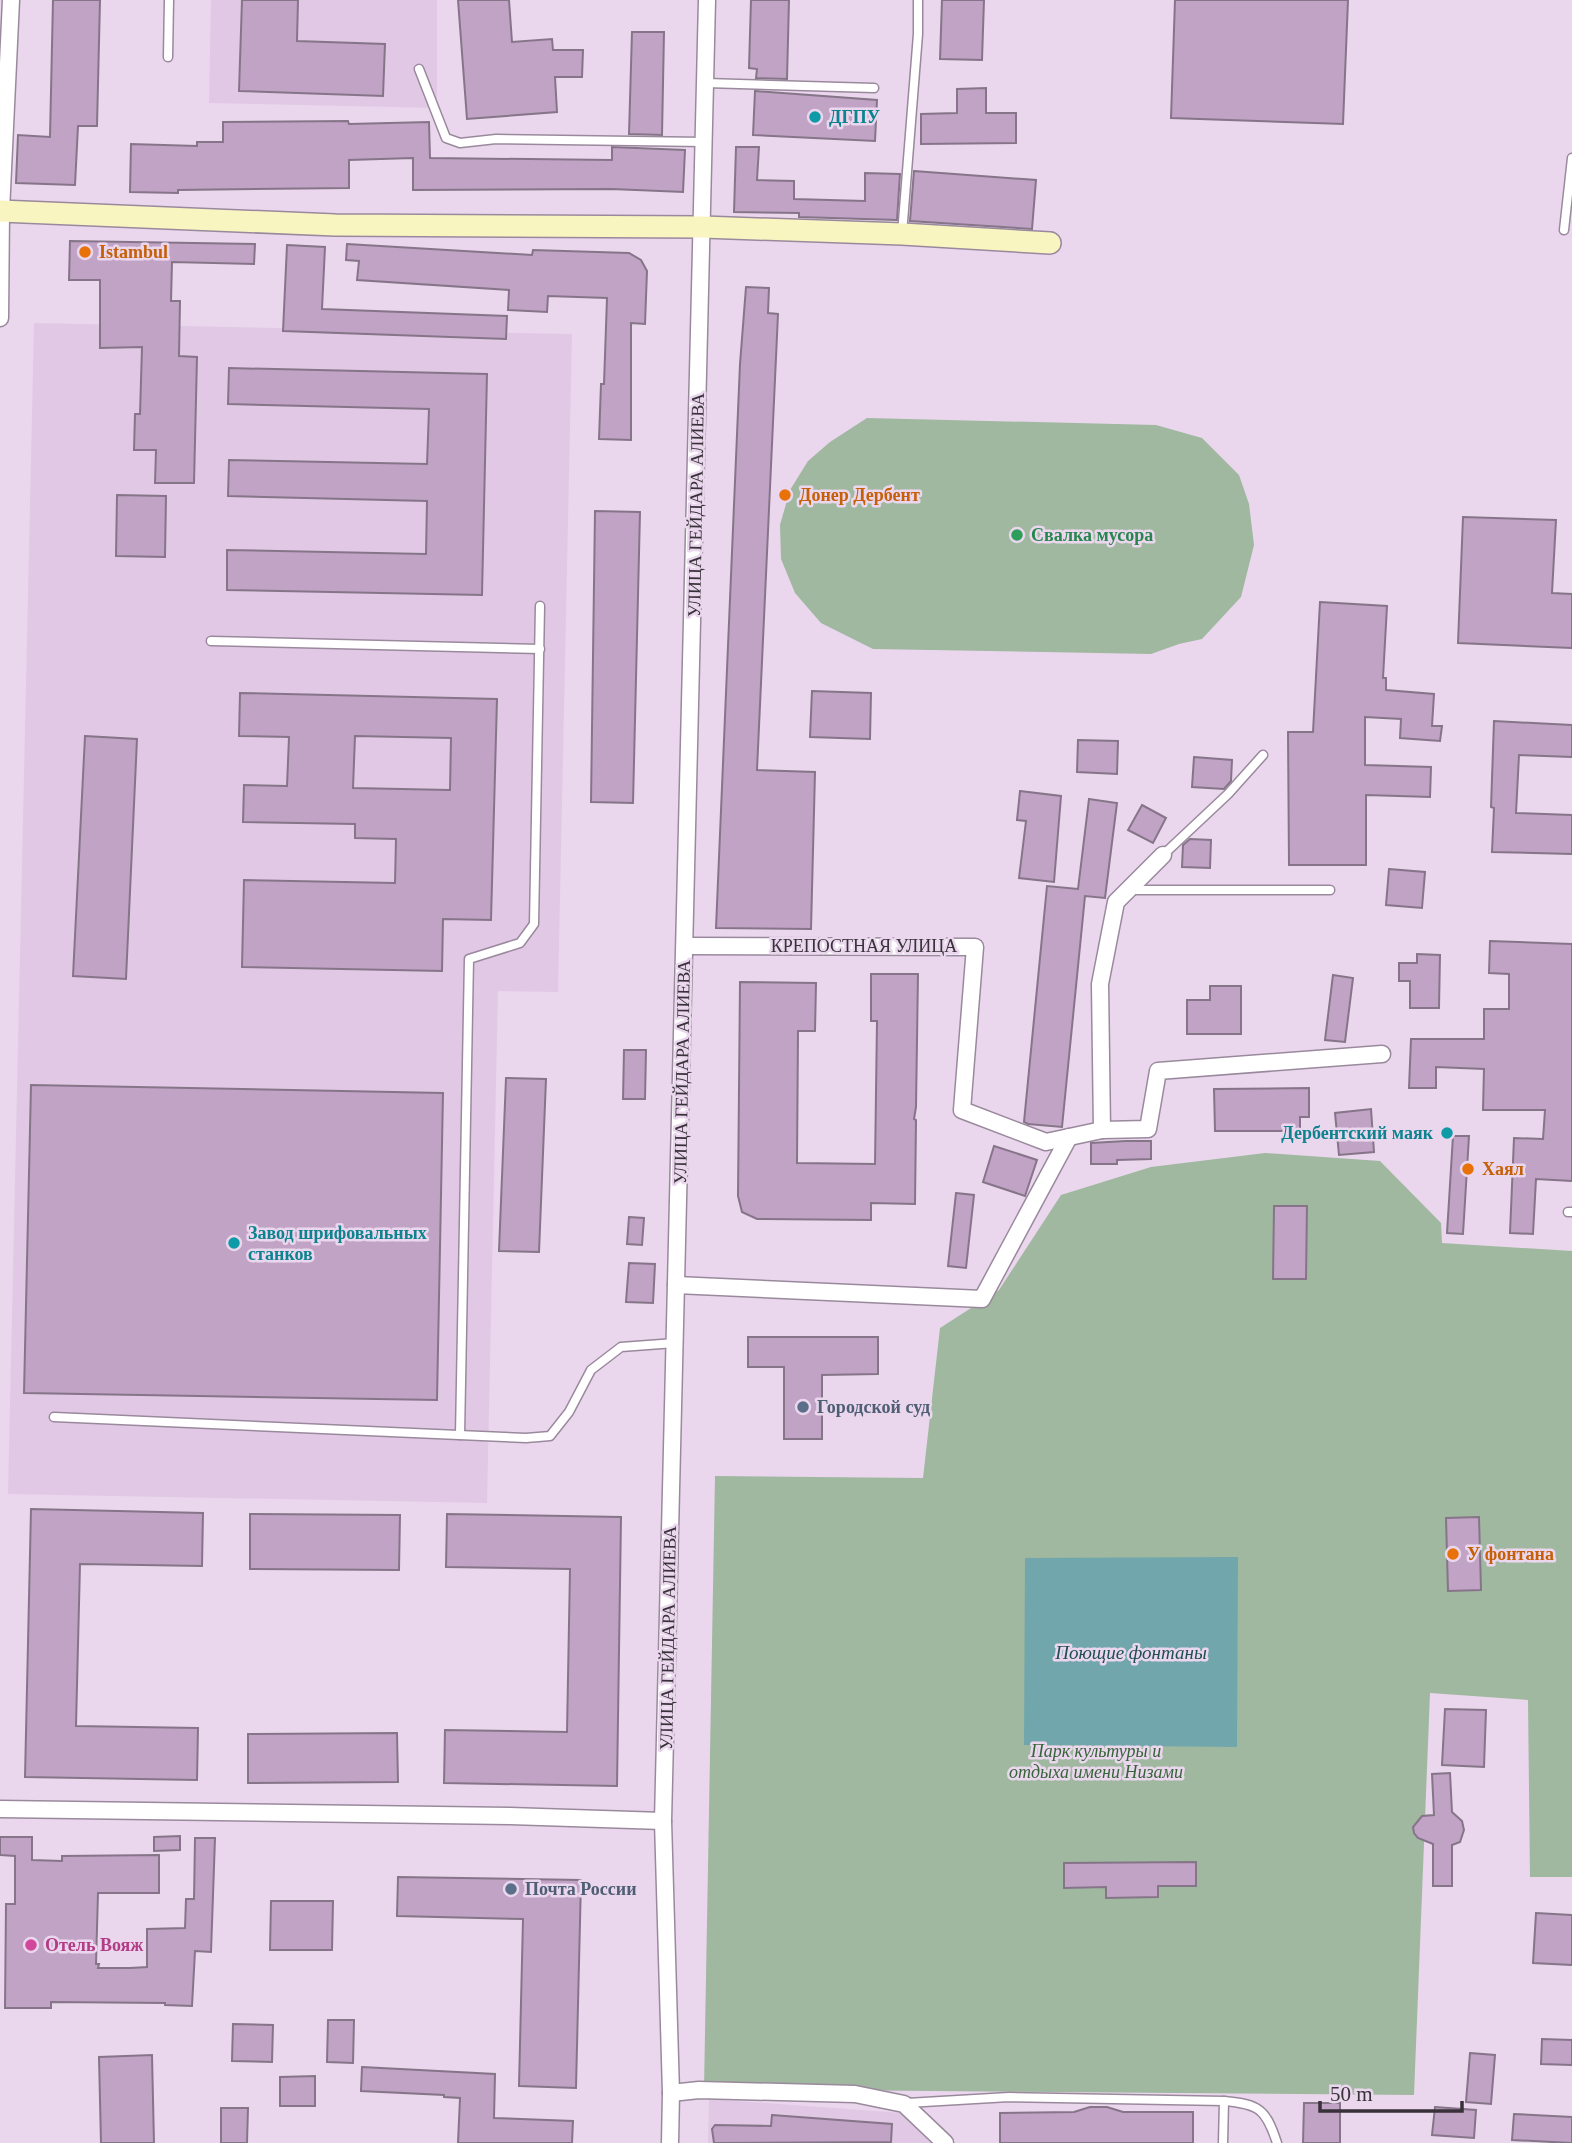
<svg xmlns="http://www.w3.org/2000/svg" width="1572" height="2143" font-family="Georgia,serif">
<rect width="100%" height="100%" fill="#ead7ed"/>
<!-- built -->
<g fill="#e1c9e5">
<polygon points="211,0 437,0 437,108 209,103"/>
<polygon points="34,323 572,334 558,992 498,991 487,1503 8,1494"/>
<polygon points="709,2099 903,2113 931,2143 708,2143"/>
</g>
<!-- green -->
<g fill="#9fb89f">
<polygon points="867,418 1156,425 1202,438 1239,475 1249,504 1254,545 1241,597 1202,639 1179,644 1151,654 873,649 821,623 795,593 781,559 780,525 790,490 808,461 830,442"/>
<polygon points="1265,1153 1380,1161 1441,1223 1442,1243 1572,1251 1572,1877 1530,1877 1528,1700 1430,1693 1414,2095 704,2089 715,1476 923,1478 940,1328 999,1290 1061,1195 1151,1167"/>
</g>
<!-- water -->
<polygon fill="#71a7ac" points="1238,1557 1237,1747 1024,1745 1025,1558"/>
<!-- building -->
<g fill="#c0a3c5" stroke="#867589" stroke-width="2" fill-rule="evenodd">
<polygon points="53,0 100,0 97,126 78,126 75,185 16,183 18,135 50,137"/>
<polygon points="242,0 298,0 297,41 385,44 383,96 239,91"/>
<polygon points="458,0 509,0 512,42 552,39 553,50 583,50 582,77 555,77 557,112 467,119"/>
<polygon points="751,0 789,0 787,79 756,78 757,69 749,68"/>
<polygon points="942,0 984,0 982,60 940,59"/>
<polygon points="1175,0 1348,0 1343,124 1171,118"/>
<polygon points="632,32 664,32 662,135 629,134"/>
<polygon points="986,88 986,113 1016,113 1016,143 921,144 921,114 957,113 957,89"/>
<polygon points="755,91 877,100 875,141 753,135"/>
<polygon points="348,121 349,124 429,122 430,158 612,160 612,147 685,150 683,192 612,189 413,190 413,158 349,160 349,188 178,190 178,193 130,192 131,144 197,146 197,142 223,142 223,122"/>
<polygon points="736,147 759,147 757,180 794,181 794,199 865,201 865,173 900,174 897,220 799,217 799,213 734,212"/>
<polygon points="914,171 1036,180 1032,229 910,221"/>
<polygon points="70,241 255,244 254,264 172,262 171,301 180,301 179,356 197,357 194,483 155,483 156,450 134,450 135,414 140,414 142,347 100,348 100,280 69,280"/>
<polygon points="347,244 532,255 533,250 629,253 641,260 647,271 645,324 631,323 631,440 599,439 601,384 604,384 607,298 548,296 547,312 508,310 509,290 357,280 359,261 346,260"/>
<polygon points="287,245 325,247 322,309 507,316 506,339 283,331"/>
<polygon points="746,287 769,288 768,313 778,314 757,770 815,772 811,929 716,928 740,364"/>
<polygon points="229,368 487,374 482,595 227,590 227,550 426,554 427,501 228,496 229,460 427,464 429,409 228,404"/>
<polygon points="117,495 166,496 165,557 116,556"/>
<polygon points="595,511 640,512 633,803 591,802"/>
<polygon points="1463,517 1556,520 1552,593 1572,594 1572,648 1458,643"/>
<polygon points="1320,602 1387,606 1383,678 1386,678 1386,690 1434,694 1432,726 1442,726 1440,741 1400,738 1401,719 1365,717 1365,765 1431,767 1430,797 1366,795 1366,865 1289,865 1288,732 1313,732"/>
<polygon points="812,691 871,693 870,739 810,737"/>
<path d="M240,693L497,699L491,920L443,919L442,971L242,967L244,880L395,883L396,839L355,838V824L243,822L244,785L287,786L289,737L239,736ZM355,736L451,738L450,790L353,788Z"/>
<polygon points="1494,721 1572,725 1572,757 1519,755 1516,813 1572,815 1572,854 1492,852 1494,808 1491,807"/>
<polygon points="85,736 137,739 126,979 73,976"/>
<polygon points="1078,740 1118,741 1117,774 1077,772"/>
<polygon points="1194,757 1232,760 1231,781 1224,789 1192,787"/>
<polygon points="1020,791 1061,796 1054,882 1019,878 1026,821 1017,820"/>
<polygon points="1089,799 1117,803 1105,898 1085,896 1062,1127 1028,1124 1024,1122 1047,886 1078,889"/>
<polygon points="1142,805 1166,818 1153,843 1128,830"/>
<polygon points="1190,839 1211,840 1210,868 1182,867 1183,845"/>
<polygon points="1389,869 1425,872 1422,908 1386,905"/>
<polygon points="1490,941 1572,944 1572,1181 1536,1179 1533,1234 1510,1233 1514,1138 1543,1139 1545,1110 1483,1110 1484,1069 1436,1067 1436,1088 1409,1088 1411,1039 1484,1039 1484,1009 1509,1009 1509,974 1489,973"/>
<polygon points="1417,954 1440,955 1439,1008 1410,1008 1410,981 1399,981 1399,963 1417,963"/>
<polygon points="871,974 918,974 916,1107 914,1119 916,1120 915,1204 871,1203 871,1220 757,1219 742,1212 738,1196 740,982 816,983 815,1031 798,1031 797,1163 875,1164 877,1021 871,1021"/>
<polygon points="1333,975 1353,978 1345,1042 1325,1040"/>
<polygon points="1210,986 1241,986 1241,1034 1187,1034 1187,1000 1210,1000"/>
<polygon points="624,1050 646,1050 645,1099 623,1099"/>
<polygon points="506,1078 546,1079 539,1252 499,1251"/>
<polygon points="31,1085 443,1093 437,1400 24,1393"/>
<polygon points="1309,1088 1309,1117 1300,1117 1300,1131 1215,1131 1214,1089"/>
<polygon points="1371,1109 1374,1152 1339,1155 1335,1113"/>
<polygon points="1453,1136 1469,1136 1463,1234 1447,1233"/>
<polygon points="1126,1141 1151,1141 1151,1159 1117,1160 1117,1164 1091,1164 1091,1143"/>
<polygon points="994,1146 1037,1160 1025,1196 983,1182"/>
<polygon points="956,1193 974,1195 966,1268 948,1266"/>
<polygon points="1274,1206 1307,1206 1306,1279 1273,1279"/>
<polygon points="629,1217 644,1218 642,1245 627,1244"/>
<polygon points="629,1263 655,1264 653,1303 626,1302"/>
<polygon points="748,1337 878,1337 878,1374 822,1375 822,1439 784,1439 784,1367 748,1367"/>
<polygon points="31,1509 203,1513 202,1566 80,1564 76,1726 198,1728 197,1780 25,1777"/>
<polygon points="250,1514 400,1515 399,1570 250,1569"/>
<polygon points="447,1514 621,1517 617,1786 444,1783 445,1730 567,1732 570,1569 446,1567"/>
<polygon points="1479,1517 1481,1590 1448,1591 1446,1518"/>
<polygon points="1445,1709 1486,1710 1484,1767 1442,1765"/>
<polygon points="397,1733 398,1782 248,1783 248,1734"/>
<polygon points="1450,1773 1452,1812 1462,1821 1464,1830 1460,1842 1452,1845 1452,1886 1433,1886 1433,1844 1418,1838 1414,1833 1413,1827 1422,1816 1434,1815 1432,1774"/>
<polygon points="180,1836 180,1850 154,1851 154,1837"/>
<polygon points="0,1837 32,1837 32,1860 62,1861 62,1856 159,1855 159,1893 98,1893 96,1964 99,1964 98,1968 130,1968 147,1967 147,1929 185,1928 186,1899 194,1899 195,1838 215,1838 211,1952 195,1951 192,2006 165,2005 165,2003 51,2002 51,2008 5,2008 6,1904 15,1904 15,1856 0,1855"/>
<polygon points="1196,1862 1196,1886 1158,1886 1158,1897 1106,1898 1106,1887 1064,1888 1064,1863"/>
<polygon points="398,1877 581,1880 576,2088 519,2086 523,1919 397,1916"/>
<polygon points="271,1901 333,1901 332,1950 270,1950"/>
<polygon points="1536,1913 1572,1915 1572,1965 1533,1963"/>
<polygon points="328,2020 354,2020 353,2063 327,2062"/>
<polygon points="233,2024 273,2025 272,2062 232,2061"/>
<polygon points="1542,2039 1572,2040 1572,2065 1541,2064"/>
<polygon points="1470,2053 1495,2055 1491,2104 1466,2102"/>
<polygon points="152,2055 154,2143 101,2143 99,2057"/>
<polygon points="362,2067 495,2074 494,2118 573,2121 572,2143 458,2143 460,2098 444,2097 444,2095 361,2091"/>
<polygon points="315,2076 315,2106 280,2106 280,2077"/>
<polygon points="1304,2103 1340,2103 1340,2143 1303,2143"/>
<polygon points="1090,2107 1107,2107 1123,2112 1193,2112 1193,2143 1000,2143 1000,2113 1074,2112"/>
<polygon points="1435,2107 1476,2110 1474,2138 1432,2135"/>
<polygon points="221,2108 248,2108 247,2143 221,2143"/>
<polygon points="1514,2114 1572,2117 1572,2143 1512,2140"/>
<polygon points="772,2115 892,2124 891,2142 714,2143 712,2129 715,2125 771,2126"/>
</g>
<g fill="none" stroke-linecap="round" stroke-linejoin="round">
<!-- lane casing -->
<g stroke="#9a899d" stroke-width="11">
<g id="lane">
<polyline points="168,57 169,0"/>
<polyline points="419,69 446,138 460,143 496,139 704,142"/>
<polyline points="706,83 874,88"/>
<polyline points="1564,230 1572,158"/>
<polyline points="902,234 918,34 918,0"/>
<polyline points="211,641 540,649"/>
<polyline points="1163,855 1228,794 1263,755"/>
<polyline points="1130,890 1330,890"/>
<polyline points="1568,1212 1572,1212"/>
<polyline points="54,1417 526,1438 550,1436 569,1412 591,1370 621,1347 675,1343"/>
<polyline points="460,1435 469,959 520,943 534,924 540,606"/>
<path d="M1224,2101C1259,2104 1266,2109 1277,2143"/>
<polyline points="907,2103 1009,2097 1224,2101 1223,2143"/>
</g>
</g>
<!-- street casing -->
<g stroke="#9a899d" stroke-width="19">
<g id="street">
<polyline points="0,318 1,211 11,0"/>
<polyline points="685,946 975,947 962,1110 1046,1142 1102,1130 1100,984 1116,902 1163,855"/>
<polyline points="1102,1130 1148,1129 1158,1071 1382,1054"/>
<polyline points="676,1285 982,1299 1069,1137"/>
<polyline points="0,1809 510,1816 663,1821"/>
<polyline points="671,2093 699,2090 855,2094 904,2104 945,2143"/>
<polyline points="670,2143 671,2093 663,1821 707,0"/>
</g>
</g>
<!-- secondary casing -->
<g stroke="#9a899d" stroke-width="24">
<polyline id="secondary" points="0,211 335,225 703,227 902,234 1050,243"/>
</g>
<!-- lane -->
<use href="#lane" stroke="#fff" stroke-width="8"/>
<!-- street -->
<use href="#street" stroke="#fff" stroke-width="16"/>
<!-- secondary -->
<use href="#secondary" stroke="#f8f5c1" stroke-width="21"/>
</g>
<!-- markers -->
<g fill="#0f9aa8" stroke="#ead7ed" stroke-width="2.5">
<circle cx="815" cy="117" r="7"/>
<circle cx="1447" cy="1133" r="7"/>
<circle cx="234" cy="1243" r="7"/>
</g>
<g fill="#e8710a" stroke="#ead7ed" stroke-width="2.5">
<circle cx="85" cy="252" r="7"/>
<circle cx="785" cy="495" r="7"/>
<circle cx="1468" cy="1169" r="7"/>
<circle cx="1453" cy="1554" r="7"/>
</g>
<circle fill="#2e9e5b" stroke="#ead7ed" stroke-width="2.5" cx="1017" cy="535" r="7"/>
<g fill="#5c6f8a" stroke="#ead7ed" stroke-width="2.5">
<circle cx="803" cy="1407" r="7"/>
<circle cx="511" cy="1889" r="7"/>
</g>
<circle fill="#d1479c" stroke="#ead7ed" stroke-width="2.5" cx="31" cy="1945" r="7"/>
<g text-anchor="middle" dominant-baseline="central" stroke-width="5" stroke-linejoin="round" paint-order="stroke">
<!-- culture labels -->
<g font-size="18" font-weight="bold" fill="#0d838f" stroke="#ead7ed" text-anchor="start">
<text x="829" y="117">ДГПУ</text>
<text x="1433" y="1133" text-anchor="end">Дербентский маяк</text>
<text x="248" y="1233">Завод шрифовальных<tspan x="248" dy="21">станков</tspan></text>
</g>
<!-- food labels -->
<g font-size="18" font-weight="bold" fill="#c56008" stroke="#ead7ed" text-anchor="start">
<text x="99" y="252">Istambul</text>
<text x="799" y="495">Донер Дербент</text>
<text x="1482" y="1169">Хаял</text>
<text x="1467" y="1554">У фонтана</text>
</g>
<!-- street labels -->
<g font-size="18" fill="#383139" stroke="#ead7ed">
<text transform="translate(696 505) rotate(-89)">УЛИЦА ГЕЙДАРА АЛИЕВА</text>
<text x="864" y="946">КРЕПОСТНАЯ УЛИЦА</text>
<text transform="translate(682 1072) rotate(-89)">УЛИЦА ГЕЙДАРА АЛИЕВА</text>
<text transform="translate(668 1638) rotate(-89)">УЛИЦА ГЕЙДАРА АЛИЕВА</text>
</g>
<!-- leisure labels -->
<g font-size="18" font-weight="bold" fill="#27864d" stroke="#ead7ed" text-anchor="start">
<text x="1031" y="535">Свалка мусора</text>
</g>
<!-- service labels -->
<g font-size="18" font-weight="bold" fill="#4e5e75" stroke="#ead7ed" text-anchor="start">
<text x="817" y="1407">Городской суд</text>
<text x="525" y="1889">Почта России</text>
</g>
<!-- park labels -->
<g font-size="18" font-style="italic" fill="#366438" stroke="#ead7ed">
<text x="1096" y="1751">Парк культуры и<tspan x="1096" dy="21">отдыха имени Низами</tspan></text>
</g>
<!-- hotel labels -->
<g font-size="18" font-weight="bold" fill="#b23c85" stroke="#ead7ed" text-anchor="start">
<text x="45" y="1945">Отель Вояж</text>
</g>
<!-- water labels -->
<g font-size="19" font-style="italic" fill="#1e4e53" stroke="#ead7ed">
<text x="1131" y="1652">Поющие фонтаны</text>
</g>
</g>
<!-- scale -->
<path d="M1320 2101v10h142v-10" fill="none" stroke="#383139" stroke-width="3.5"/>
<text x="1330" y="2101" font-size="21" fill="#383139" stroke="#ead7ed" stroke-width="5" paint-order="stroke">50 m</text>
</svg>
